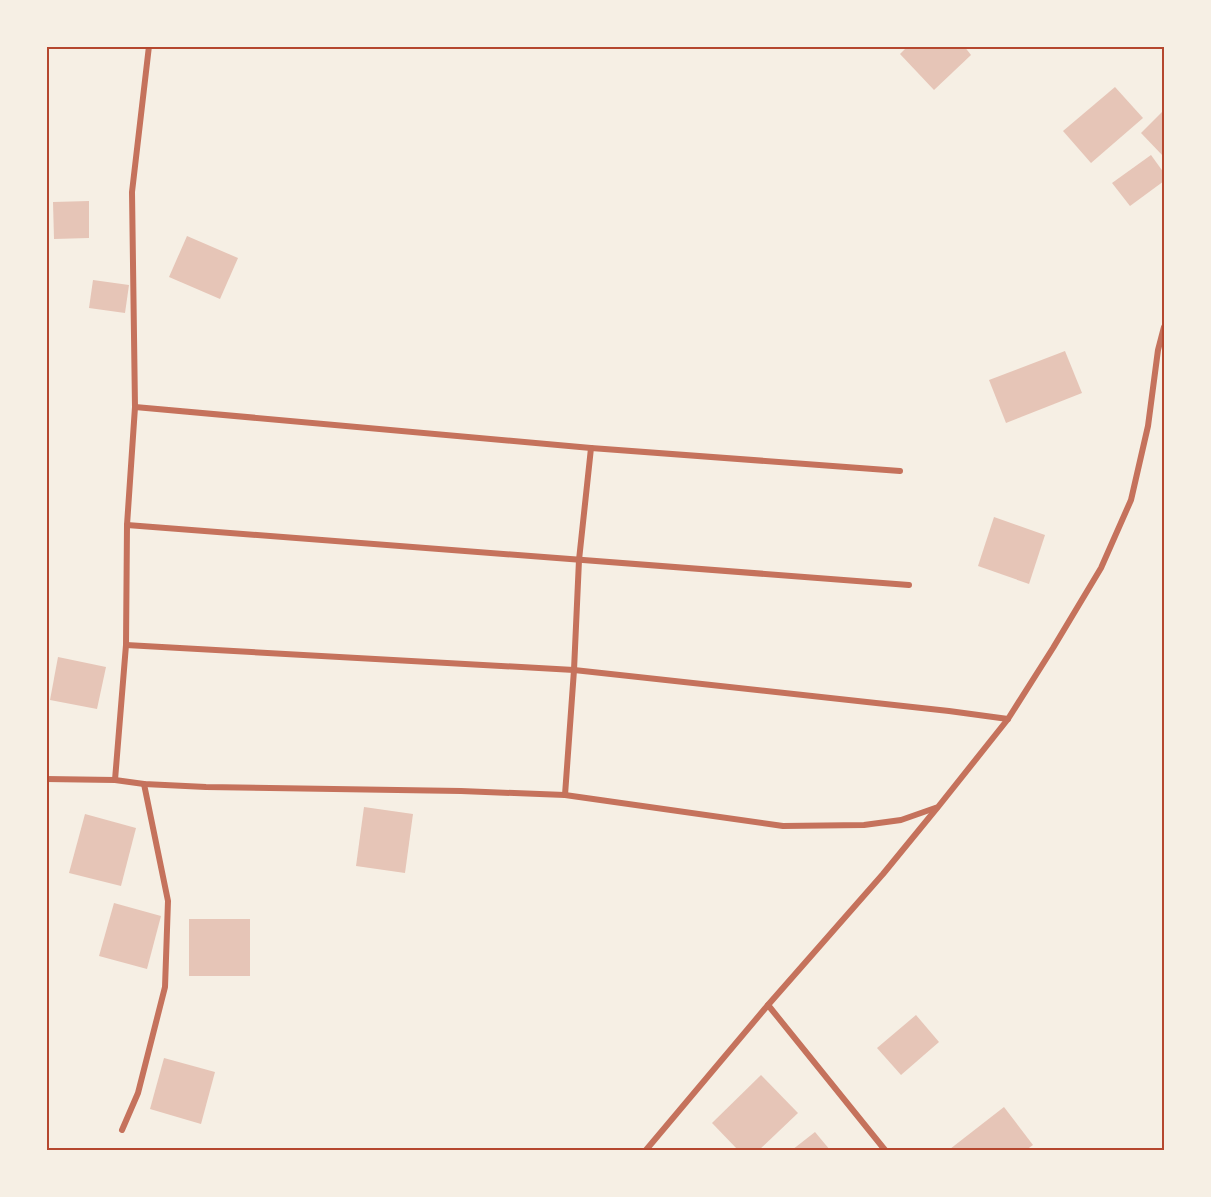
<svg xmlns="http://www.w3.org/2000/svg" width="1211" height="1197" font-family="'Nunito Sans',sans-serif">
<rect width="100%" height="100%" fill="#f6efe4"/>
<!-- building -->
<g fill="#e6c5b7">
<polygon points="908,46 964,46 971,55 934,90 900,54"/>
<polygon points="1115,87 1143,118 1091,163 1063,131"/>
<polygon points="1164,110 1164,157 1141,133"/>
<polygon points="1151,155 1164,173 1164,181 1130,206 1112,183"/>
<polygon points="89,201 89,238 54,239 53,202"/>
<polygon points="187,236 238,258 220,299 169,277"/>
<polygon points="93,280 129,285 125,313 89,308"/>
<polygon points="1065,351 1082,393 1006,423 989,380"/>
<polygon points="994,517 1045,535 1029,584 978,566"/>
<polygon points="58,657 106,667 97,709 50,700"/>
<polygon points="364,807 413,814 405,873 356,866"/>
<polygon points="85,814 136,828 121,886 69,873"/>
<polygon points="114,903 161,916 147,969 99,956"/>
<rect x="189" y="919" width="61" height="57"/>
<polygon points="916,1015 939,1042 901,1075 877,1048"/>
<polygon points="164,1058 215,1072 201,1124 150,1109"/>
<polygon points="761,1075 798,1113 759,1150 738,1150 712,1123"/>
<polygon points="1004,1107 1033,1145 1026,1150 952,1150 950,1149"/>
<polygon points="815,1132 830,1150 792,1150"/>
</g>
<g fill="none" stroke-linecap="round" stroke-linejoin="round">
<!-- minor -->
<g stroke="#c5725c" stroke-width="6">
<polyline points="135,407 591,448 900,471"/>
<polyline points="127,525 909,585"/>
<polyline points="126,645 574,670 949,711 1008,719"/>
<polyline points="46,779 115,780 144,784 206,787 461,791 565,795 783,826 864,825 901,820 938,807 1008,719 1053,648 1101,568 1131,500 1148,426 1158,350 1164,327"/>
<polyline points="115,780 126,645 127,525 135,407 132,192 149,46"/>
<polyline points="565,795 574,670 579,560 591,448"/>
<polyline points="768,1005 885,1150"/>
<polyline points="122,1130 138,1093 165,987 168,901 144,784"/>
<polyline points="646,1150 768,1005 883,874 937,808"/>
</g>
</g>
<!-- border -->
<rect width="1211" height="1197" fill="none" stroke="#f6efe4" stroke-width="96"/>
<rect x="48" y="48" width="1115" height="1101" fill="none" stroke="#b5482f" stroke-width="2"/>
</svg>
